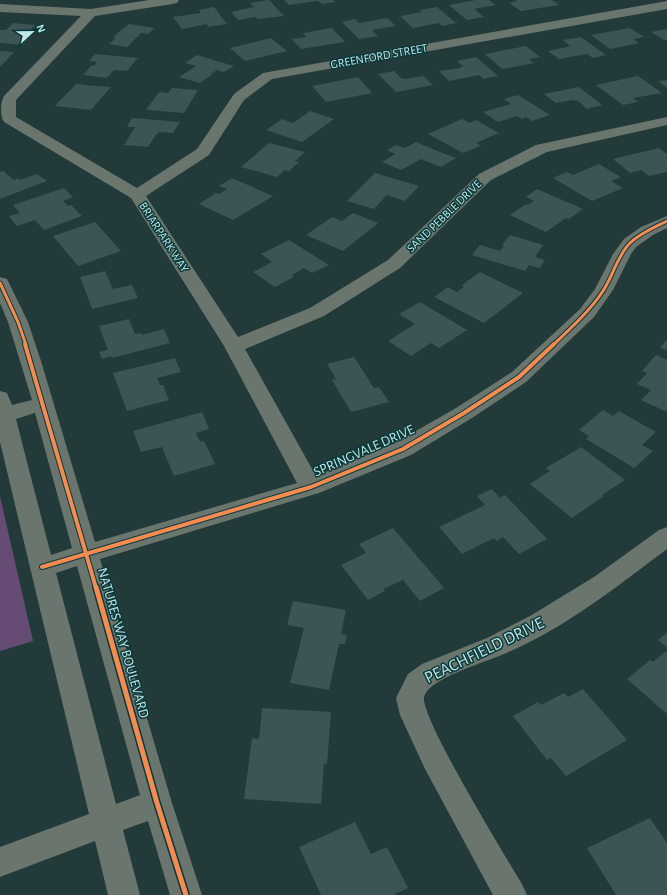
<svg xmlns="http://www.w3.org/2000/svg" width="667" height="895" font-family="'Alegreya Sans',sans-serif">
<rect width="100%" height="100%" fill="#223a3a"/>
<!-- green -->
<polygon fill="#664c74" points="0,496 33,641 0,651"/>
<!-- building -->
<g fill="#3d5455">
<polygon points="269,0 284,16 258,19 255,17 238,20 231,12 254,7 250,3"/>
<polygon points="284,0 317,0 317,1 289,5"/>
<polygon points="317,0 333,0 335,2 322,4"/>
<polygon points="476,0 489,0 496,5 474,9 484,17 467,20 449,5"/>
<polygon points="516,0 552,0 559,5 521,11 509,3 517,1"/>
<polygon points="214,7 227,24 208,27 207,24 182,29 173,17 201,13 199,10"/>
<polygon points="437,7 456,23 442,26 439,23 413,28 400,16 422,12 420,10"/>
<polygon points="387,18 396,26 372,30 378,36 359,39 342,22 355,19 359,23"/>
<polygon points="13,23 35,25 24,37 30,38 23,45 0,43 0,30 6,30"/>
<polygon points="129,24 155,28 148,34 141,33 127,47 109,44 116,38 113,37"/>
<polygon points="332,28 345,42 301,49 292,39 306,37 303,33"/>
<polygon points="630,28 644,37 633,39 639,43 610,49 591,35"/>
<polygon points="667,29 667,40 664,40 651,32"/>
<polygon points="581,37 606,55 593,58 587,54 559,59 548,51 567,47 570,46 563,40"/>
<polygon points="271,38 287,51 245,61 230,48"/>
<polygon points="526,46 540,57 529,59 534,63 502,69 485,54"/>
<polygon points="0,51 14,52 0,67"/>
<polygon points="95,54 138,58 127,71 114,70 107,78 83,75 91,66 94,66 97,62 89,61"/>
<polygon points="197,55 220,62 234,66 224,72 217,70 211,74 213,74 200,83 179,77 196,66 185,63"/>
<polygon points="476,57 498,76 484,79 479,75 449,81 439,71 460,68 463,66 457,61"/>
<polygon points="394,71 401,78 405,79 423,76 433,85 396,92 378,74"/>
<polygon points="638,76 662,93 633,98 638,102 623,105 596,85"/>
<polygon points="358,77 372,93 326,102 312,86"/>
<polygon points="667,80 667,88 658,81"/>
<polygon points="76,84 96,86 111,87 91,110 55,106"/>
<polygon points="579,87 602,105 587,109 578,101 573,100 556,103 544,94"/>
<polygon points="172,88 198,90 184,113 146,110 159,92 168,93"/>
<polygon points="518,95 550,115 532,121 526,117 522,119 517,116 498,122 483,112 511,104 504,99"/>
<polygon points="310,111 334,119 302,142 266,130 282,119 293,123"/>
<polygon points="132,118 170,121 180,122 173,133 159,132 156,135 148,147 124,145 135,127 127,127"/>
<polygon points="462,119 470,123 476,120 499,133 476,143 481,146 463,153 428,134"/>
<polygon points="416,142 440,152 456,158 441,167 421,159 401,170 382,162 395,154 387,150 396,145 405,148"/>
<polygon points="269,143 305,152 295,161 299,162 289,171 285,170 277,177 241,167"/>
<polygon points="659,148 667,154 667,172 649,176 641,170 630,173 613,159"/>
<polygon points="599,164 621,177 611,181 623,188 592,201 553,178 567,172 573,175"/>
<polygon points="3,171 14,180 18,178 20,180 37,174 47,181 0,199 0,172"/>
<polygon points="375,173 419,186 405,201 387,195 374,209 347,201"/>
<polygon points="232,178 273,196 233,220 199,204 216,193 219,194 227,189 219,186"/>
<polygon points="64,188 73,197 63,201 68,206 71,205 82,216 44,230 35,220 17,226 9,216 20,213 13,205"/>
<polygon points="537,189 583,209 569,219 566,218 546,232 510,215 526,204 528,205 534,201 526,197"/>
<polygon points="353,213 378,223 343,251 306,235 332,217 342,221"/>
<polygon points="95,222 121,251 78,266 53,236"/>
<polygon points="510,235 543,245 535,257 545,260 540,268 529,265 525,271 472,255 480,245 500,251 504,246 502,245"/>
<polygon points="289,240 329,265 312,273 304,268 292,275 294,277 275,287 253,272 272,262 261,254"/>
<polygon points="105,271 113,289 132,285 138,298 92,309 80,277"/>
<polygon points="480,272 523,293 484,323 434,297 448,287 457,292 464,287 462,285"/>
<polygon points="420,302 467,330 439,348 431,343 411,356 388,341 415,324 399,314"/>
<polygon points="129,319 135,334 141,333 142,335 164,329 170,343 112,358 111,356 102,359 99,352 108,350 99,326"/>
<polygon points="666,340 667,340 667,350 660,348"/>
<polygon points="656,355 667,360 667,412 641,400 651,390 637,384 647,373 642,371"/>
<polygon points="354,357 374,388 379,387 389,402 351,412 332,380 336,379 327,364"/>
<polygon points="175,358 181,372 157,378 160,385 163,385 169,400 127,411 113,373"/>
<polygon points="603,410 613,416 619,411 656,432 642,445 653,451 634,468 586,439 589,436 579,430"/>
<polygon points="202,412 209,429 196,433 200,442 204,441 215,464 174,476 162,447 141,452 133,431"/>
<polygon points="581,447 625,480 602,495 604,496 572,518 530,484 550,471 546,468"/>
<polygon points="492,489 500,498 505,495 547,539 519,554 503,537 497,541 494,538 462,554 439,527 485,505 477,496"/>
<polygon points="393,528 444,588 420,601 403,580 383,589 385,591 368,600 341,565 366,553 359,544"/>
<polygon points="293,601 346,610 341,634 347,635 345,644 339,644 329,690 290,683 304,628 287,625"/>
<polygon points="667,632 667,648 658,640"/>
<polygon points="667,650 667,714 627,679 650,660 653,662"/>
<polygon points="583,689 627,740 566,776 551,758 547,760 513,716 538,702 541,705 564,693 568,697"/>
<polygon points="262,708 331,712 327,764 324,764 321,804 244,799 252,738 259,739"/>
<polygon points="650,818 667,843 667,895 616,895 587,848"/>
<polygon points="355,822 371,854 387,847 408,888 393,895 321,895 299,847"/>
</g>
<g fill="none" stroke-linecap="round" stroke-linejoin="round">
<!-- minor -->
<g fill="#69756d" fill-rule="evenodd">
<path d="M149,0H179L177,3L173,4L95,16L16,100V117L137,188L197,149L234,94L263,73L667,1V9L272,79L244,100L209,155L146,196L238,337L310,308L388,260L479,174L536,145L667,117V125L547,152L491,180L400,268L324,316L245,349L316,476L395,443L456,408L512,372L580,309L595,289L613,254L624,239L641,227L667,216V228L653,235L636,247L631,254L613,290L594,317L526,382L472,418L411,455L319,493L100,559L172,803L202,895H170L148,821L123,830L140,895H108L95,841L0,877V847L89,814L0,442V391L7,393L12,405L32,400L8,322L0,303V277L7,279L9,283L28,322L41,361L95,542L297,483L224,346L131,198L4,122C0,117 0,102 4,96L81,16L0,12V4L91,9ZM35,413L72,548L51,555L16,419ZM77,566L140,795L116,804L56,573Z"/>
<path d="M667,527V549C615,588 560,632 499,656C483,663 428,679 424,697C420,717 507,859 522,884L527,895H493L425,769L400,715L396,698L408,674L422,664L487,638L530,616L594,577L659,530Z"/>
</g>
<!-- cycleway-far2 casing -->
<g stroke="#0b393a" stroke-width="5">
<g id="cycleway-far2">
<polyline points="0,283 18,322 26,345"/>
<path d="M553,345C571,328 589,312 603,291C613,276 617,256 630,243C640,233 655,227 667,221"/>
</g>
</g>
<!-- cycleway-far1 casing -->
<g stroke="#0b393a" stroke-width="6">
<g id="cycleway-far1">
<polyline points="25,344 96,588"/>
<polyline points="42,567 311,487 403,449 464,413 519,377 554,344"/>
</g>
</g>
<!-- cycleway casing -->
<g stroke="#0b393a" stroke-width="8">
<polyline id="cycleway" points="96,587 157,803 186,895"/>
</g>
<!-- cycleway-far2 -->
<use href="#cycleway-far2" stroke="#f68b52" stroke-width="3"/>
<!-- cycleway-far1 -->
<use href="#cycleway-far1" stroke="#f68b52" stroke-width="4"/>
<!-- cycleway -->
<use href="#cycleway" stroke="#f68b52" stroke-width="5"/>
</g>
<g text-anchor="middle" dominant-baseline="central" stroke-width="3" stroke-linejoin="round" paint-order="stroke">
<!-- far-street labels -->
<g font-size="12" fill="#c0e6e7" stroke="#0b393a">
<text transform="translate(379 56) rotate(-10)">GREENFORD STREET</text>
<text transform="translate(444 216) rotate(-44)">SAND PEBBLE DRIVE</text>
<text transform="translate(164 237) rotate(57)">BRIARPARK WAY</text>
</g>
<!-- street labels -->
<g font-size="14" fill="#c0e6e7" stroke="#0b393a">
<text transform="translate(364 451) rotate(-24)">SPRINGVALE DRIVE</text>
<text transform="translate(123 643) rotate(74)">NATURES WAY BOULEVARD</text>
</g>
<!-- near-street labels -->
<g font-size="17" fill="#c0e6e7" stroke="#0b393a">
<text transform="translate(484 650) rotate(-26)">PEACHFIELD DRIVE</text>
</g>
</g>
<!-- north arrow -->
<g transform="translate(32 32) rotate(68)" stroke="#0b393a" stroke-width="3" paint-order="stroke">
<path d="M0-3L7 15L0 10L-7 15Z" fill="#c0e6e7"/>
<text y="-6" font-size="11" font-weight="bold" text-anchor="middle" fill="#c0e6e7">N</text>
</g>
</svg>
